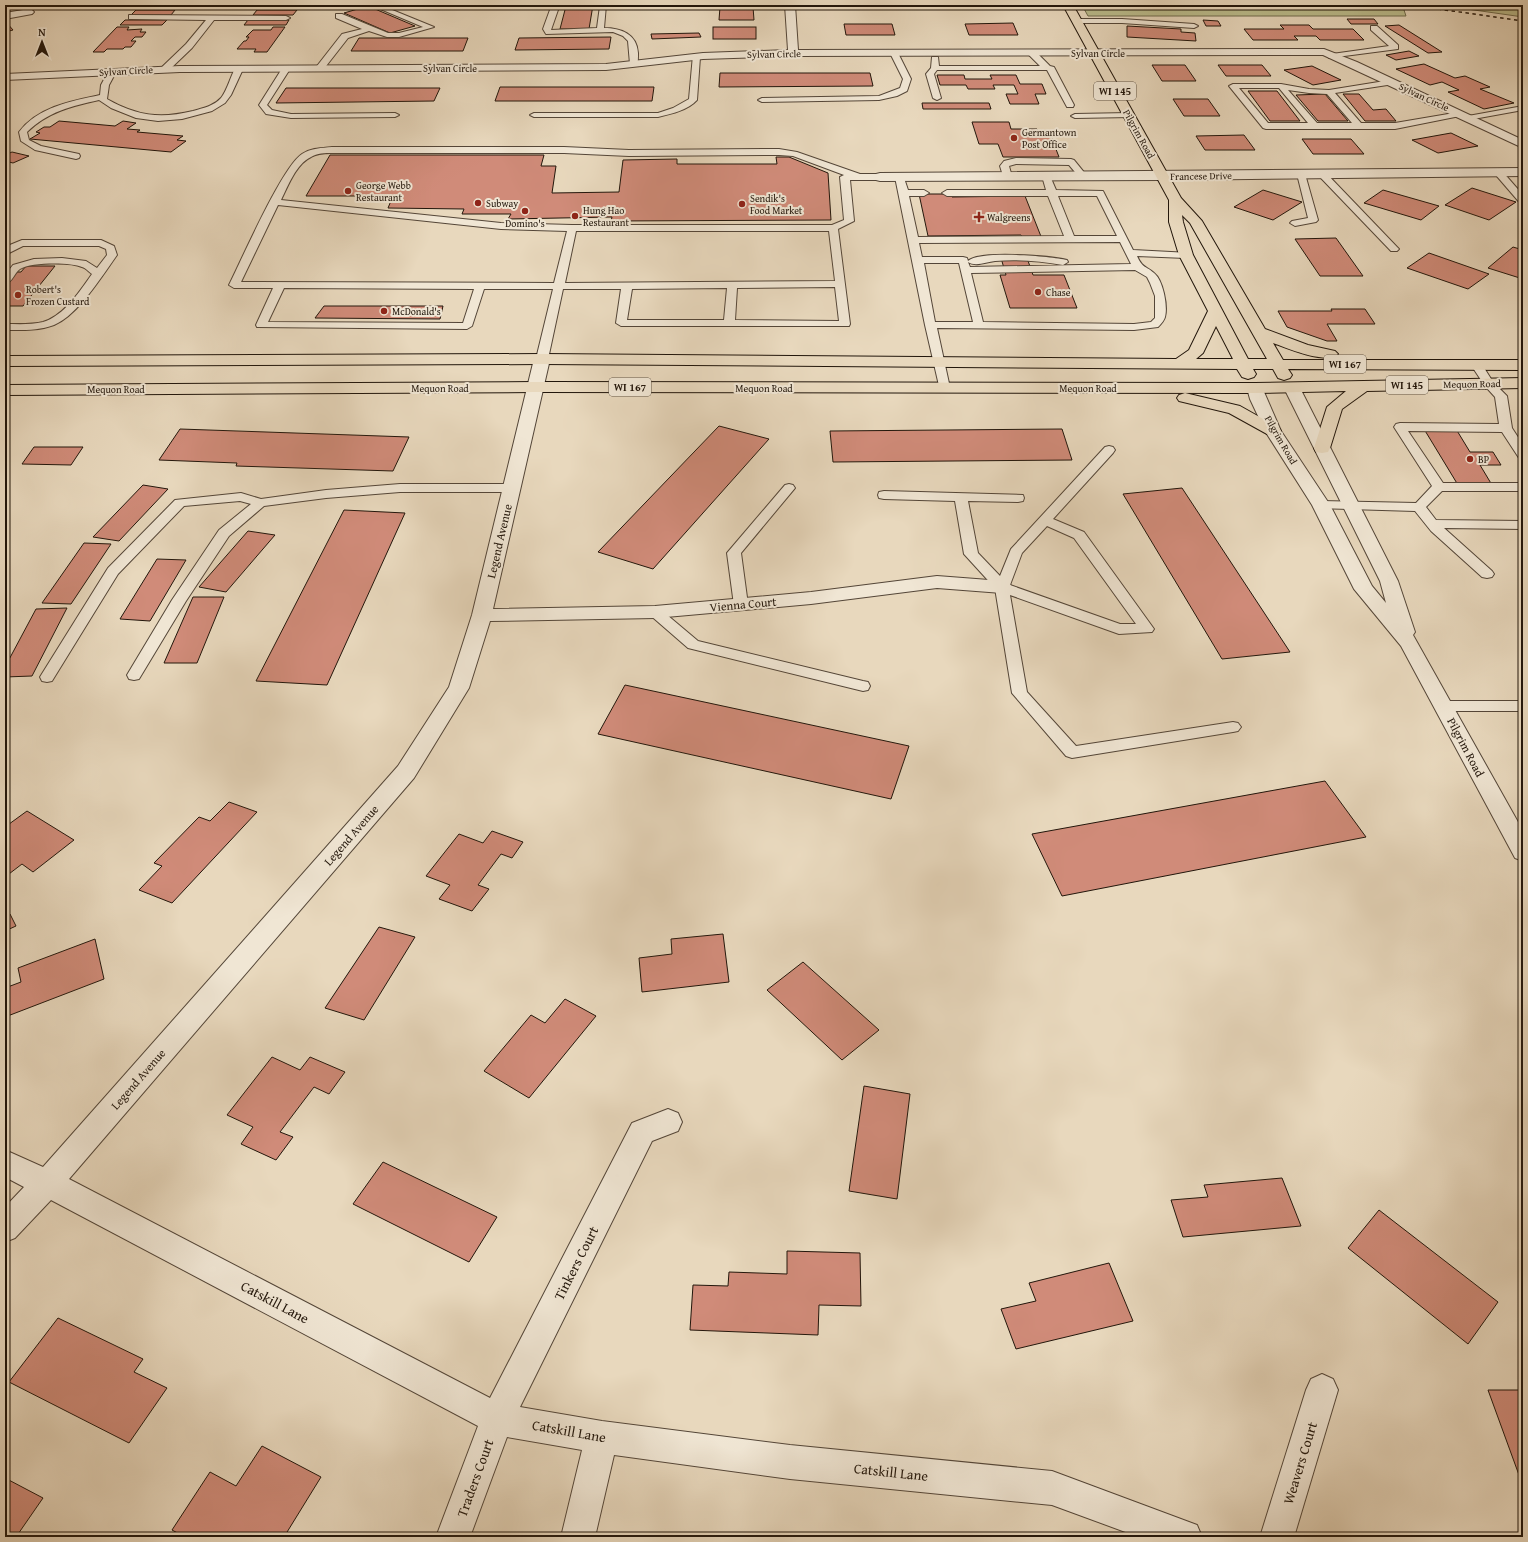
<svg xmlns="http://www.w3.org/2000/svg" width="1528" height="1542" font-family="'Gentium Book Plus',serif">
<rect width="100%" height="100%" fill="#e8d8bd"/>
<filter id="stains"><feTurbulence type="fractalNoise" baseFrequency=".005" numOctaves="4"/><feColorMatrix values="0 0 0 0 .2 0 0 0 0 .09 0 0 0 0 .02 0 0 0 .5 -.17"/></filter>
<radialGradient id="worn" r=".72"><stop offset=".6" stop-color="#630" stop-opacity="0"/><stop offset="1" stop-color="#630" stop-opacity=".3"/></radialGradient>
<!-- green -->
<g fill="#bbbd8d" stroke="#6e6a4c">
<polygon points="1082,5 1389,5 1403,7 1406,16 1088,16"/>
<polygon points="1439,5 1523,5 1523,17"/>
</g>
<!-- building -->
<g fill="#d08b79" stroke="#22160b">
<polygon points="5,5 28,5 29,6 5,10"/>
<polygon points="593,5 589,29 560,29 566,6"/>
<polygon points="659,5 705,5 704,9 658,9"/>
<polygon points="368,6 415,26 390,33 344,13"/>
<polygon points="720,7 753,7 754,20 719,20"/>
<polygon points="136,10 175,10 171,15 131,15"/>
<polygon points="257,10 297,10 293,15 253,15"/>
<polygon points="1347,19 1374,19 1378,24 1351,24"/>
<polygon points="125,20 167,20 162,25 120,25"/>
<polygon points="248,20 289,20 286,25 244,25"/>
<polygon points="1203,20 1218,21 1221,26 1206,26"/>
<polygon points="5,22 6,22 13,30 5,32"/>
<polygon points="1013,23 1018,35 969,35 965,24"/>
<polygon points="844,24 892,24 895,35 846,35"/>
<polygon points="1280,25 1309,25 1313,29 1353,29 1364,40 1320,40 1316,36 1294,36 1298,40 1253,40 1244,29 1284,29"/>
<polygon points="1399,25 1442,52 1428,53 1385,26"/>
<polygon points="1127,26 1181,29 1181,32 1195,33 1196,41 1127,37"/>
<polygon points="117,27 129,27 127,30 142,29 140,32 146,32 142,37 135,37 131,41 136,41 131,47 125,47 123,49 107,49 104,52 93,52"/>
<polygon points="273,27 285,27 267,52 254,52 256,49 237,49 244,41 246,41 249,37 246,37 253,30 271,30"/>
<rect x="713" y="27" width="43" height="12"/>
<polygon points="699,33 701,37 652,39 651,34"/>
<polygon points="611,37 609,49 515,50 519,38"/>
<polygon points="359,38 468,38 463,51 351,51"/>
<polygon points="1409,51 1419,56 1396,60 1386,55"/>
<polygon points="1424,64 1455,78 1465,76 1490,87 1480,89 1514,103 1484,109 1448,92 1459,90 1442,82 1430,85 1396,69"/>
<polygon points="1152,65 1185,65 1196,81 1162,81"/>
<polygon points="1218,65 1262,65 1271,76 1226,76"/>
<polygon points="1312,66 1341,80 1313,85 1284,70"/>
<polygon points="720,73 870,73 873,86 719,87"/>
<polygon points="937,75 964,75 965,79 992,79 990,75 1016,75 1020,84 1042,84 1046,94 1035,94 1039,104 1010,104 1006,94 1018,94 1014,85 993,85 995,89 968,89 966,85 940,85"/>
<polygon points="500,87 654,87 652,101 495,101"/>
<polygon points="286,88 440,88 434,101 276,103"/>
<polygon points="1248,91 1277,91 1300,121 1270,121"/>
<polygon points="1325,94 1348,121 1318,121 1296,95"/>
<polygon points="1343,94 1359,94 1373,110 1386,109 1396,121 1365,121"/>
<polygon points="1173,99 1208,99 1220,116 1184,116"/>
<polygon points="922,103 989,103 991,109 923,109"/>
<polygon points="59,121 115,126 123,121 136,123 127,129 140,130 137,132 183,136 177,140 186,141 171,152 30,139 40,133 36,132 44,127 50,127"/>
<polygon points="972,122 1009,122 1011,129 1037,129 1038,132 1049,131 1059,157 1003,157 998,144 979,144"/>
<polygon points="1451,133 1478,146 1438,153 1412,140"/>
<polygon points="1244,135 1255,150 1205,150 1196,136"/>
<polygon points="1302,139 1351,139 1364,154 1313,154"/>
<polygon points="12,152 29,156 13,163 5,161 5,155"/>
<polygon points="330,155 544,155 541,166 556,166 552,193 619,192 623,160 677,159 677,164 777,164 776,157 789,157 828,173 831,220 611,221 612,217 508,219 511,214 462,214 464,209 388,208 393,196 306,196"/>
<polygon points="1472,188 1516,202 1489,220 1445,205"/>
<polygon points="1263,190 1302,202 1273,220 1234,207"/>
<polygon points="1383,190 1439,206 1421,220 1364,203"/>
<polygon points="919,194 951,194 952,197 1025,196 1042,239 1023,239 1021,235 928,236"/>
<polygon points="1336,238 1363,276 1320,276 1295,239"/>
<polygon points="1513,247 1523,250 1523,279 1488,268"/>
<polygon points="1429,253 1489,274 1468,289 1407,268"/>
<polygon points="1001,258 1027,258 1033,275 1064,275 1077,308 1010,308 1000,275 1006,275"/>
<polygon points="26,266 55,266 23,306 5,306 5,285 16,272 21,272"/>
<polygon points="324,306 443,306 440,319 315,318"/>
<polygon points="1331,309 1365,309 1375,324 1327,324 1337,341 1327,341 1287,327 1278,311 1332,311"/>
<polygon points="719,426 769,439 653,569 598,552"/>
<polygon points="180,429 409,437 393,471 236,466 237,463 159,460"/>
<polygon points="1062,429 1072,460 833,462 830,431"/>
<polygon points="1424,429 1456,429 1470,452 1493,452 1501,465 1480,465 1492,485 1458,485"/>
<polygon points="34,447 83,447 71,465 22,464"/>
<polygon points="143,485 168,489 119,541 93,537"/>
<polygon points="1182,488 1290,652 1222,659 1123,494"/>
<polygon points="344,510 405,513 327,685 256,681"/>
<polygon points="248,531 275,535 226,592 199,587"/>
<polygon points="84,543 111,544 71,604 42,603"/>
<polygon points="157,559 186,560 150,621 120,619"/>
<polygon points="193,597 224,597 197,663 164,663"/>
<polygon points="67,608 32,676 5,677 5,667 36,609"/>
<polygon points="625,685 909,746 891,799 598,734"/>
<polygon points="1325,781 1366,837 1062,896 1032,834"/>
<polygon points="229,802 257,812 172,903 139,890 162,866 154,863 199,817 210,821"/>
<polygon points="27,811 74,840 33,872 22,864 5,877 5,827"/>
<polygon points="492,831 523,842 512,858 501,854 478,885 489,889 472,911 439,899 450,885 426,876 459,834 483,843"/>
<polygon points="10,914 16,926 5,931 5,916"/>
<polygon points="379,927 415,937 364,1020 325,1008"/>
<polygon points="723,934 729,982 642,992 639,958 672,954 671,939"/>
<polygon points="95,939 104,979 5,1017 5,988 21,982 18,968"/>
<polygon points="803,962 879,1030 842,1060 767,990"/>
<polygon points="565,999 596,1016 529,1098 484,1071 531,1015 545,1023"/>
<polygon points="272,1057 300,1070 310,1057 345,1072 329,1094 314,1087 280,1132 293,1137 276,1160 241,1144 253,1127 227,1115"/>
<polygon points="864,1086 910,1094 897,1199 849,1191"/>
<polygon points="383,1162 497,1217 469,1262 353,1204"/>
<polygon points="1282,1178 1301,1226 1183,1237 1171,1200 1208,1197 1204,1185"/>
<polygon points="1379,1210 1498,1302 1468,1344 1348,1248"/>
<polygon points="787,1251 860,1253 861,1306 819,1305 818,1335 690,1330 693,1285 728,1286 729,1272 787,1274"/>
<polygon points="1109,1263 1133,1321 1016,1349 1001,1309 1036,1301 1029,1283"/>
<polygon points="58,1318 143,1359 134,1372 167,1388 129,1443 9,1382"/>
<polygon points="1488,1390 1523,1390 1523,1486"/>
<polygon points="262,1446 321,1477 284,1537 185,1537 172,1530 210,1472 236,1486"/>
<polygon points="5,1478 43,1498 16,1537 5,1537"/>
</g>
<g fill="none" stroke-linecap="round" stroke-linejoin="round">
<!-- service casing -->
<g stroke="#544638" stroke-width="2">
<g id="service">
<polygon points="380,5 434,27 399,37 387,37 369,31 348,38 323,70 317,70 317,66 342,34 362,29 336,18 336,14 342,14 388,33 399,33 423,27 378,8 378,6"/>
<path d="M555,5L559,7L551,30L597,28L600,6L606,5L604,28C621,28 637,34 638,53C638,57 638,62 637,66H631L630,64L628,41L623,36L613,32L546,34L543,29L551,7Z"/>
<polygon points="129,15 286,16 290,18 286,20 214,20 192,48 168,71 162,71 162,67 186,44 206,20 132,19 129,19"/>
<polygon points="1074,19 1122,19 1194,24 1198,26 1194,28 1122,23 1077,23 1073,21"/>
<polygon points="1371,26 1377,26 1398,45 1398,49 1329,58 1328,56 1332,54 1389,46 1371,30"/>
<polygon points="891,51 897,51 911,79 907,91 897,96 879,100 762,102 758,100 762,98 879,96 900,88 903,79 890,53"/>
<polygon points="1029,51 1035,51 1050,66 1054,67 1074,105 1073,107 1067,107 1047,70 937,70 934,74 941,98 937,100 933,98 926,74 931,68 932,57 938,57 939,66 1040,66 1029,55"/>
<path d="M693,55H696L700,57L697,100C688,110 671,114 658,117H534L530,115L534,113H658L673,108L689,99Z"/>
<path d="M236,67H242L243,69L231,95L225,103L212,111L182,119L158,121L136,118L111,108L99,100C72,106 47,112 27,132L29,140L41,146L79,154L80,156L79,158L76,159L35,150L21,141L19,132C38,107 71,101 100,95L101,85L109,70H112L116,72L109,85L107,99C137,116 160,119 193,111C203,108 214,106 221,98C228,89 230,77 236,67Z"/>
<polygon points="283,67 289,67 290,69 267,105 272,110 291,114 395,113 399,115 395,117 291,118 266,114 259,105"/>
<path d="M1391,80H1394V84L1335,93L1361,123H1395L1460,112L1464,114L1460,116L1395,129H1266L1263,128L1229,86L1233,84H1281L1309,89L1329,90ZM1239,88H1279L1308,123H1268ZM1288,90L1309,93L1327,94L1352,123H1317Z"/>
<polygon points="1523,106 1523,110 1468,120 1464,118 1468,116"/>
<polygon points="1129,113 1133,115 1132,117 1075,118 1071,116 1075,114"/>
<path d="M332,147H564L629,150L779,149L797,152L860,174H880L885,177L880,180H850L854,221L838,229L850,324L849,326H621L616,323L621,289H563L548,359L542,362L536,359L553,289H484L472,326L467,329L257,327L256,325L273,288H234L229,285C242,259 282,167 302,154C311,148 322,148 332,147ZM332,153H564L629,156L779,155L793,156L844,175L840,177L844,220L832,225H572L501,223L281,200C288,186 296,164 311,157C317,153 325,153 332,153ZM278,205L501,229L567,231L554,283L241,282ZM576,231H829L835,281L565,283ZM835,287L839,321L735,320L737,288ZM284,288L474,289L463,323L268,322ZM727,288L724,320H627L632,289Z"/>
<polygon points="1016,158 1071,159 1074,160 1087,176 1083,179 1080,178 1069,165 1016,164 1009,166 1012,177 1010,179 1004,179 1000,166 1004,161"/>
<polygon points="1498,169 1501,170 1523,195 1523,204 1520,203 1495,174 1494,172"/>
<polygon points="1301,171 1305,174 1318,220 1316,222 1295,226 1290,223 1292,221 1308,218 1297,174"/>
<polygon points="1322,171 1325,172 1397,247 1399,249 1397,251 1391,251 1319,176 1318,174"/>
<path d="M1046,173L1050,176L1056,190L1103,191L1133,250L1190,253L1191,255L1190,257L1186,258L1137,256C1143,269 1145,265 1154,273C1163,280 1168,306 1165,317C1164,321 1160,325 1158,327L1134,330L937,328L950,388L948,390H940L925,325L895,177L897,175H903L908,190H924L929,193L924,196H909L918,237L1064,236L1048,196H947L942,193L947,190H1046L1042,176ZM1058,196H1097L1117,236H1074ZM1120,242L1131,264L970,267L968,262C975,267 987,262 995,261C1018,259 1041,261 1063,265L1068,262L1067,260C1050,256 979,250 968,261L967,258L963,257H922L919,243ZM924,263H959L973,322H935ZM1135,270L1147,277L1150,283L1155,296V318L1151,322L1134,324L983,322L971,273Z"/>
<path d="M22,240H101L114,246L117,255C102,276 78,315 54,325C38,331 21,330 5,330V324C17,324 31,325 43,322C64,316 80,291 92,274C89,272 86,268 82,267C71,262 31,262 20,269C14,273 13,282 5,284V275L13,265L34,259L62,258L86,261L97,268L107,255L106,249L99,246H23L5,255V247Z"/>
<polygon points="1477,362 1481,363 1493,382 1507,396 1512,428 1523,445 1523,459 1519,458 1502,432 1408,431 1443,483 1523,483 1523,491 1442,491 1426,507 1436,520 1523,521 1523,529 1444,528 1492,571 1494,574 1492,577 1487,578 1482,577 1431,531 1415,511 1316,508 1315,505 1316,502 1321,501 1416,503 1432,486 1394,427 1396,424 1400,423 1499,424 1495,397 1485,386 1471,365"/>
<path d="M1109,446L1113,447L1115,450L1113,453L1053,519L1084,532L1154,629L1152,632L1119,634L1010,595L1027,692L1076,746L1233,722L1238,723L1241,727L1238,731L1233,732L1072,758L1066,756L1012,693L995,588L964,554L955,501L884,499L879,498L878,495L879,492L884,491L1023,495L1024,498L1023,501L1018,502L968,501L978,553L1000,576L1011,549L1105,447ZM1047,526L1074,538L1136,624H1120L1010,585L1022,553Z"/>
<polygon points="400,484 512,484 516,485 518,488 516,491 512,492 400,492 326,498 264,506 229,536 186,601 139,679 134,680 129,679 127,675 172,600 219,530 251,504 240,501 184,506 118,574 52,681 47,682 42,681 40,677 108,568 175,500 241,493 261,499 326,490"/>
<polygon points="789,484 793,485 795,488 741,553 748,605 746,608 741,610 736,608 734,605 727,553 785,485"/>
<polygon points="655,607 660,609 698,641 863,681 868,682 870,686 868,690 863,691 688,648 650,615 648,612 650,609"/>
<polygon points="1444,701 1523,701 1523,711 1444,711 1439,710 1436,706 1439,702"/>
</g>
</g>
<!-- minor casing -->
<g stroke="#544638" stroke-width="2">
<g id="minor">
<polygon points="785,5 795,5 798,50 1324,49 1357,62 1523,140 1523,148 1323,55 793,56 703,59 606,70 180,72 5,80 5,74 180,66 606,64 703,53 788,50"/>
<polygon points="29,9 32,10 34,12 32,14 5,19 5,13"/>
<polygon points="1523,168 1523,176 1163,180 880,181 876,180 874,177 876,174 880,173"/>
<polygon points="542,354 547,356 550,359 493,609 655,606 811,592 937,576 1002,581 1009,583 1012,587 1009,591 1002,593 937,588 811,604 655,618 490,621 469,688 414,778 69,1179 490,1398 632,1123 668,1109 678,1113 682,1122 678,1131 652,1141 520,1407 602,1421 790,1445 1052,1471 1197,1525 1202,1537 1139,1537 1052,1505 790,1479 614,1455 595,1537 561,1537 582,1450 507,1437 470,1537 436,1537 478,1426 51,1200 15,1238 5,1242 5,1207 24,1187 5,1177 5,1150 43,1167 398,766 449,687 472,615 534,359 537,356"/>
<polygon points="1322,1374 1333,1379 1338,1390 1294,1537 1260,1537 1306,1390 1311,1379"/>
</g>
</g>
<!-- tertiary casing -->
<g stroke="#544638" stroke-width="2">
<polygon id="tertiary" points="1255,383 1261,385 1281,431 1330,505 1372,586 1386,603 1380,581 1284,388 1286,385 1292,383 1298,385 1300,388 1398,581 1415,632 1413,635 1523,831 1523,861 1515,858 1401,646 1354,589 1312,505 1265,431 1250,399 1247,388 1249,385"/>
</g>
<!-- primary casing -->
<g stroke="#22160b" stroke-width="2">
<g id="primary">
<path d="M1063,5H1073L1181,198L1202,221L1265,329L1308,345L1335,351L1338,354L1335,357C1318,361 1289,349 1273,343L1283,360H1523V370L1288,369L1292,375L1290,378L1284,380L1278,378L1273,369H1253L1256,374L1254,377L1248,379L1242,377L1237,369L542,364L5,366V356L542,354L1176,359L1189,350L1208,311L1179,255L1169,222V200ZM1182,215L1190,223L1267,359H1248L1193,255L1183,222ZM1216,326L1233,359H1196L1203,353Z"/>
<polygon points="1523,378 1523,388 1367,391 1342,409 1330,448 1328,452 1322,453 1316,452 1314,448 1327,407 1346,391 1255,393 535,392 5,395 5,385 535,382 1255,383"/>
<polygon points="1185,393 1240,406 1279,428 1281,431 1279,434 1273,436 1267,434 1229,413 1179,401 1177,398 1179,395"/>
</g>
</g>
<!-- service -->
<use href="#service" fill="#f0e6d4" fill-rule="evenodd"/>
<!-- minor -->
<use href="#minor" fill="#f0e6d4" fill-rule="evenodd"/>
<!-- tertiary -->
<use href="#tertiary" fill="#f0e6d4" fill-rule="evenodd"/>
<!-- primary -->
<use href="#primary" fill="#e8d8bd" fill-rule="evenodd"/>
<!-- rail -->
<polyline stroke="#22160b" stroke-width="1.5" stroke-dasharray="3.5 3.5" stroke-linecap="butt" points="1410,5 1523,21"/>
</g>
<!-- markers -->
<g fill="#8f2418" stroke="#f0e6d4" stroke-width="1.5">
<circle cx="1014" cy="138" r="4"/>
<circle cx="348" cy="191" r="4"/>
<circle cx="478" cy="203" r="4"/>
<circle cx="742" cy="204" r="4"/>
<circle cx="525" cy="211" r="4"/>
<circle cx="575" cy="216" r="4"/>
<path d="M977 211h4v4h4v4h-4v4h-4v-4h-4v-4h4z"/>
<circle cx="1038" cy="292" r="4"/>
<circle cx="18" cy="295" r="4"/>
<circle cx="384" cy="311" r="4"/>
<circle cx="1470" cy="459" r="4"/>
</g>
<g text-anchor="middle" dominant-baseline="central" stroke-width="4" stroke-linejoin="round" paint-order="stroke">
<!-- far-street labels -->
<g font-size="10" fill="#22160b" stroke="#f0e6d4">
<text x="1098" y="53">Sylvan Circle</text>
<text transform="translate(774 54) rotate(-1)">Sylvan Circle</text>
<text x="450" y="68">Sylvan Circle</text>
<text transform="translate(126 71) rotate(-3)">Sylvan Circle</text>
<text transform="translate(1424 97) rotate(25)">Sylvan Circle</text>
<text transform="translate(1139 134) rotate(61)">Pilgrim Road</text>
<text transform="translate(1201 176) rotate(-1)">Francese Drive</text>
<text transform="translate(1472 384) rotate(-1)">Mequon Road</text>
<text x="440" y="388">Mequon Road</text>
<text x="764" y="388">Mequon Road</text>
<text x="1088" y="388">Mequon Road</text>
<text x="116" y="389">Mequon Road</text>
<text transform="translate(1281 440) rotate(60)">Pilgrim Road</text>
</g>
<!-- far-poi labels -->
<g font-size="10" fill="#22160b" stroke="#f0e6d4" text-anchor="start">
<text x="1022" y="132">Germantown<tspan x="1022" dy="12">Post Office</tspan></text>
<text x="356" y="185">George Webb<tspan x="356" dy="12">Restaurant</tspan></text>
<text x="750" y="198">Sendik's<tspan x="750" dy="12">Food Market</tspan></text>
<text x="486" y="203">Subway</text>
<text x="583" y="210">Hung Hao<tspan x="583" dy="12">Restaurant</tspan></text>
<text x="987" y="217">Walgreens</text>
<text x="525" y="223" text-anchor="middle">Domino's</text>
<text x="26" y="289">Robert's<tspan x="26" dy="12">Frozen Custard</tspan></text>
<text x="1046" y="292">Chase</text>
<text x="392" y="311">McDonald's</text>
<text x="1478" y="459">BP</text>
</g>
<!-- shield labels -->
<g fill="#f0e6d4" stroke="#605447" stroke-width="1">
<rect x="1094" y="82" width="42" height="18" rx="3"/>
<rect x="1324" y="355" width="42" height="18" rx="3"/>
<rect x="1386" y="376" width="42" height="18" rx="3"/>
<rect x="609" y="378" width="42" height="18" rx="3"/>
</g>
<g font-size="11" font-weight="bold" fill="#22160b">
<text x="1115" y="91">WI 145</text>
<text x="1345" y="364">WI 167</text>
<text x="1407" y="385">WI 145</text>
<text x="630" y="387">WI 167</text>
</g>
<!-- street labels -->
<g font-size="12" fill="#22160b" stroke="#f0e6d4">
<text transform="translate(499 541) rotate(-77)">Legend Avenue</text>
<text transform="translate(743 604) rotate(-5)">Vienna Court</text>
<text transform="translate(1466 747) rotate(62)">Pilgrim Road</text>
<text transform="translate(351 835) rotate(-49)">Legend Avenue</text>
<text transform="translate(138 1079) rotate(-49)">Legend Avenue</text>
</g>
<!-- near-street labels -->
<g font-size="14" fill="#22160b" stroke="#f0e6d4">
<text transform="translate(576 1263) rotate(-63)">Tinkers Court</text>
<text transform="translate(275 1302) rotate(28)">Catskill Lane</text>
<text transform="translate(569 1431) rotate(10)">Catskill Lane</text>
<text transform="translate(1300 1463) rotate(-73)">Weavers Court</text>
<text transform="translate(891 1472) rotate(6)">Catskill Lane</text>
<text transform="translate(475 1478) rotate(-70)">Traders Court</text>
</g>
</g>
<!-- margin -->
<rect width="1528" height="1542" fill="none" stroke="#e8d8bd" stroke-width="20"/>
<rect x="6" y="6" width="1516" height="1530" fill="none" stroke="#22160b" stroke-width="2"/>
<rect x="10" y="10" width="1508" height="1522" fill="none" stroke="#22160b"/>
<!-- north arrow -->
<g transform="translate(42 42)" stroke="#f0e6d4" stroke-width="3" paint-order="stroke">
<path d="M0-3L7 15L0 10L-7 15Z" fill="#22160b"/>
<text y="-6" font-size="11" font-weight="bold" text-anchor="middle" fill="#22160b">N</text>
</g>
<rect width="100%" height="100%" filter="url(#stains)"/>
<rect width="100%" height="100%" fill="url(#worn)"/>
</svg>
